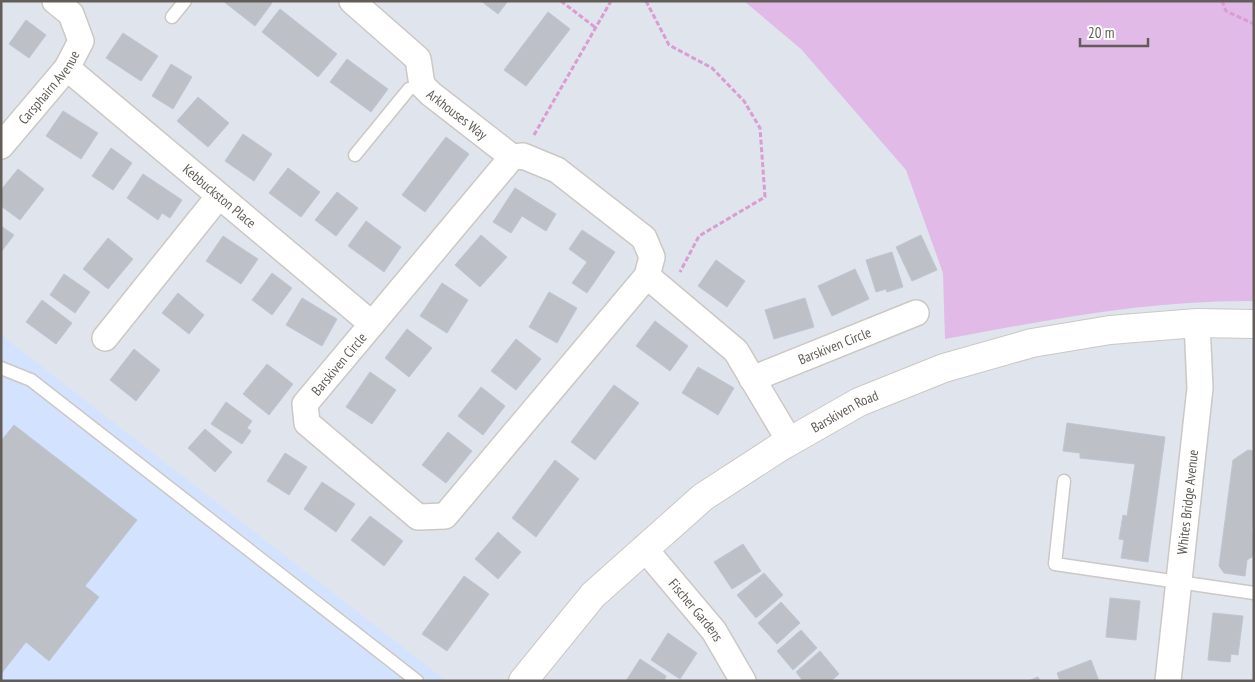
<svg xmlns="http://www.w3.org/2000/svg" width="1255" height="682" font-family="'PT Sans Narrow',sans-serif">
<rect width="100%" height="100%" fill="#dfe4ed"/>
<!-- commercial -->
<polygon fill="#d2e2ff" points="1,335 446,681 1,681"/>
<!-- green -->
<path fill="#e1bae7" d="M744,1H1254V301C1149,300 1047,320 945,339L943,273L906,170L801,49Z"/>
<!-- building -->
<g fill="#bdc1c7" stroke="#bec6d2">
<polygon points="223,1 271,1 272,3 255,26"/>
<polygon points="481,1 508,1 498,14"/>
<polygon points="280,9 337,54 318,77 262,32"/>
<polygon points="548,12 570,29 526,86 504,70"/>
<polygon points="26,20 46,35 29,58 9,44"/>
<polygon points="123,33 158,56 141,81 106,58"/>
<polygon points="347,59 388,89 371,112 330,82"/>
<polygon points="171,64 192,77 173,109 152,96"/>
<polygon points="198,97 229,123 208,147 177,121"/>
<polygon points="63,111 98,133 81,159 46,136"/>
<polygon points="243,134 272,154 254,181 225,161"/>
<polygon points="446,137 469,154 425,212 402,195"/>
<polygon points="111,148 132,163 113,190 92,176"/>
<polygon points="288,168 320,192 301,217 269,193"/>
<polygon points="18,169 44,189 20,220 1,206 1,190"/>
<polygon points="143,174 182,200 170,218 162,213 158,220 127,198"/>
<polygon points="515,188 556,214 546,231 522,216 511,233 493,222"/>
<polygon points="337,192 358,208 336,236 315,220"/>
<polygon points="366,221 401,247 384,272 348,246"/>
<polygon points="1,226 14,235 1,252"/>
<polygon points="582,230 615,252 587,293 572,283 587,262 569,249"/>
<polygon points="481,235 507,257 480,287 455,265"/>
<polygon points="921,235 937,270 912,281 896,247"/>
<polygon points="223,236 258,259 241,284 206,261"/>
<polygon points="108,238 133,259 108,289 83,269"/>
<polygon points="892,252 903,287 887,292 886,289 876,292 866,260"/>
<polygon points="716,260 745,281 727,307 698,286"/>
<polygon points="855,269 869,299 832,316 818,286"/>
<polygon points="272,273 292,288 272,315 252,300"/>
<polygon points="64,274 90,292 75,313 50,295"/>
<polygon points="442,283 468,300 447,333 420,316"/>
<polygon points="549,292 577,308 557,343 529,327"/>
<polygon points="178,293 204,315 189,334 162,313"/>
<polygon points="302,298 337,319 322,346 286,325"/>
<polygon points="805,298 814,327 774,339 765,310"/>
<polygon points="42,300 72,323 56,344 26,322"/>
<polygon points="655,321 688,346 670,371 636,346"/>
<polygon points="407,329 432,348 409,377 385,358"/>
<polygon points="516,339 541,359 516,390 491,371"/>
<polygon points="134,349 160,370 136,401 110,380"/>
<polygon points="267,364 293,384 269,415 243,394"/>
<polygon points="698,367 734,388 718,415 682,393"/>
<polygon points="370,372 396,390 372,424 346,407"/>
<polygon points="614,385 639,403 595,460 571,442"/>
<polygon points="481,387 505,406 483,435 458,416"/>
<polygon points="226,402 252,421 247,428 251,431 242,444 211,424"/>
<polygon points="1067,423 1165,437 1148,562 1121,558 1124,540 1119,539 1123,515 1127,516 1135,464 1080,458 1080,453 1063,451"/>
<polygon points="14,425 137,520 85,586 99,597 49,661 26,642 1,674 1,441"/>
<polygon points="205,429 232,452 215,472 188,448"/>
<polygon points="448,432 472,451 446,483 422,465"/>
<polygon points="1248,450 1254,451 1252,532 1254,543 1252,557 1247,560 1245,576 1224,573 1219,566 1233,460"/>
<polygon points="285,453 307,467 289,495 267,481"/>
<polygon points="555,460 579,479 536,537 512,518"/>
<polygon points="322,482 355,504 336,532 304,509"/>
<polygon points="370,516 403,541 384,566 351,540"/>
<polygon points="498,532 521,552 498,579 475,559"/>
<polygon points="743,544 761,571 732,589 714,562"/>
<polygon points="764,573 783,595 756,618 737,595"/>
<polygon points="464,576 489,594 447,651 422,634"/>
<polygon points="1110,598 1140,601 1136,640 1106,637"/>
<polygon points="781,602 800,623 777,644 758,623"/>
<polygon points="1213,613 1243,616 1238,655 1231,654 1230,662 1208,660"/>
<polygon points="801,630 817,648 793,670 777,651"/>
<polygon points="668,633 697,653 680,679 651,660"/>
<polygon points="820,651 839,674 831,681 803,681 796,672"/>
<polygon points="640,659 666,676 664,681 626,681"/>
<polygon points="1091,660 1099,681 1060,681 1057,673"/>
<polygon points="1038,677 1040,681 1028,681"/>
</g>
<g fill="none" stroke-linecap="round" stroke-linejoin="round">
<!-- service casing -->
<g stroke="#ccc8c4" stroke-width="15">
<g id="service">
<polyline points="172,17 185,1"/>
<polyline points="355,155 409,89 422,85"/>
<polyline points="1,368 31,380 417,681"/>
<polyline points="1064,481 1055,564 1254,593"/>
</g>
</g>
<!-- minor casing -->
<g stroke="#ccc8c4" stroke-width="28">
<g id="minor">
<path id="s1" d="M352,1L418,59L422,85L431,94L512,157"/>
<path id="s2" d="M67,68L372,324"/>
<path id="s3" d="M1,146L67,68L81,41L71,14L55,1"/>
<polygon points="523,156 557,170 644,238 652,257 647,276 445,516 418,517 307,423 305,404 512,157"/>
<polyline points="647,276 736,351 790,442"/>
<polyline points="105,338 219,196"/>
<path id="s4" d="M752,379L916,313"/>
<path id="s5" d="M644,548L714,631L743,681"/>
<path id="s6" d="M1168,681L1200,388L1197,323"/>
</g>
</g>
<!-- tertiary casing -->
<g stroke="#ccc8c4" stroke-width="30">
<g id="tertiary">
<path id="s7" d="M523,681L593,595L703,497L780,447L859,402L944,368L1032,343L1110,330L1197,323L1254,324"/>
</g>
</g>
<!-- path -->
<g stroke="#da9cd1" stroke-width="3" stroke-dasharray="5 2.5" stroke-linecap="butt">
<polyline points="561,1 596,28"/>
<polyline points="646,1 669,45 712,68 744,101 760,128 765,197 699,236 680,272"/>
<polyline points="1222,1 1226,11 1254,24"/>
<polyline points="534,135 611,1"/>
</g>
<!-- service -->
<use href="#service" stroke="#fff" stroke-width="12"/>
<!-- minor -->
<use href="#minor" stroke="#fff" stroke-width="25"/>
<!-- tertiary -->
<use href="#tertiary" stroke="#fff" stroke-width="28"/>
</g>
<g text-anchor="middle" dominant-baseline="central" stroke-width="5" stroke-linejoin="round" paint-order="stroke">
<!-- street labels -->
<g font-size="14" fill="#625d58" stroke="#fff">
<text stroke="none"><textPath href="#s3" startOffset="76">Carsphairn Avenue</textPath></text>
<text stroke="none"><textPath href="#s1" startOffset="160">Arkhouses Way</textPath></text>
<text stroke="none"><textPath href="#s2" startOffset="199">Kebbuckston Place</textPath></text>
<text stroke="none"><textPath href="#s4" startOffset="89">Barskiven Circle</textPath></text>
<text transform="translate(339 364) rotate(-50)">Barskiven Circle</text>
<text stroke="none"><textPath href="#s7" startOffset="424">Barskiven Road</textPath></text>
<text stroke="none"><textPath href="#s6" startOffset="180">Whites Bridge Avenue</textPath></text>
<text stroke="none"><textPath href="#s5" startOffset="81">Fischer Gardens</textPath></text>
</g>
</g>
<!-- border -->
<rect width="1255" height="682" fill="none" stroke="#625d58" stroke-width="5"/>
<!-- scale -->
<path d="M1080 38v8h68v-8" fill="none" stroke="#625d58" stroke-width="2.5"/>
<text x="1088" y="38" font-size="15" fill="#625d58" stroke="#ffffff" stroke-width="4" paint-order="stroke">20 m</text>
</svg>
